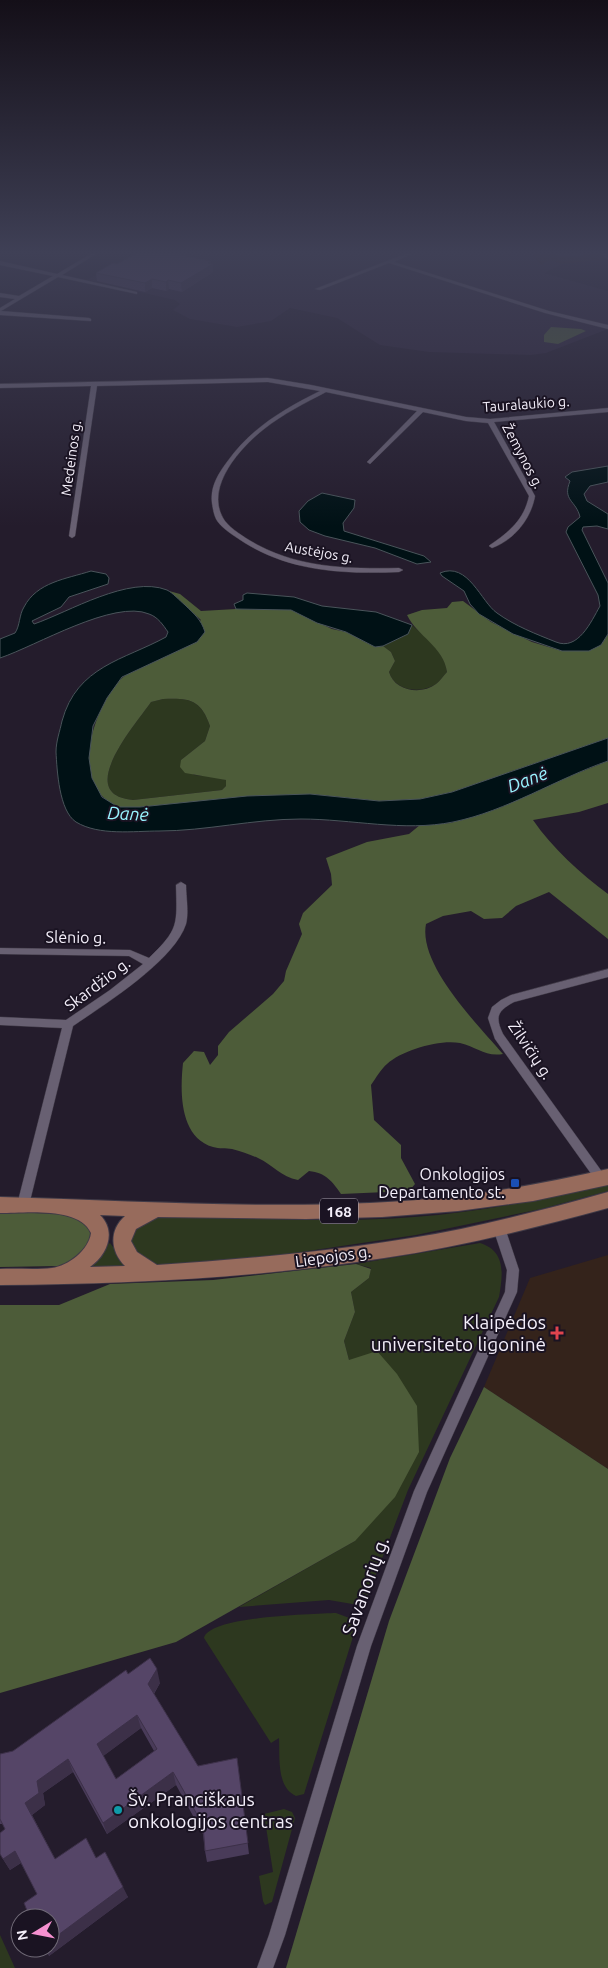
<svg xmlns="http://www.w3.org/2000/svg" width="608" height="1968" font-family="Ubuntu,sans-serif">
<rect width="100%" height="100%" fill="#241c2c"/>
<!-- commercial -->
<polygon fill="#34231a" points="535,252 598,252 606,259 562,264 550,261 541,265 533,255"/>
<!-- built -->
<polygon fill="#2e2439" points="137,252 535,252 533,256 541,265 550,260 562,264 544,273 608,291 608,329 546,353 531,355 429,352 380,345 337,318 290,308 271,321 237,327 190,319 173,310 180,304 175,300 87,280"/>
<!-- medical -->
<polygon fill="#34231b" points="608,1255 608,1469 484,1387 530,1278"/>
<!-- green -->
<g fill="#2d381f">
<path d="M412,625C426,638 445,652 447,672C443,676 440,681 436,684C420,695 394,690 389,672L395,661L391,652L383,646L408,634Z"/>
<path d="M163,699C189,698 201,699 210,726L205,741L181,760L194,775L217,777L226,780V786L222,790L133,800C73,795 136,724 151,702Z"/>
<path d="M608,1185V1191L541,1209L416,1235L274,1256L158,1267L133,1254L130,1233L152,1215C239,1217 327,1224 414,1217C480,1212 544,1199 608,1185Z"/>
<path d="M110,1243L129,1268L88,1270C96,1263 102,1248 110,1243Z"/>
<path d="M480,1243C506,1251 503,1274 499,1297L408,1490L364,1606L329,1600L239,1607L355,1541L349,1360L344,1341L355,1312L351,1292L369,1278L371,1268L356,1264Z"/>
<path d="M336,1613L352,1619L357,1624L304,1794L296,1796C276,1787 280,1756 279,1738L271,1743L204,1638C209,1616 315,1614 336,1613Z"/>
<polygon points="284,1809 292,1812 295,1818 272,1902 265,1905 263,1901 259,1876 273,1872 264,1814"/>
<polygon points="0,1935 15,1968 0,1968"/>
</g>
<!-- forest -->
<g fill="#4d5c39" fill-rule="evenodd">
<polygon points="551,327 581,329 586,331 558,344 544,342 544,335"/>
<path d="M169,591L180,594L201,611L236,609L291,610L332,629L346,632L375,647L383,646L391,652L395,661L389,672C394,690 420,696 436,684C440,681 443,676 447,672C444,647 417,636 407,615L422,610L447,608L452,602L463,601L491,622L532,642L562,651L601,645L608,634V738L452,792L420,799L379,801L310,794L140,807C133,807 123,809 117,806C68,785 93,708 121,679C127,673 137,671 144,666C164,652 182,635 201,620ZM163,699C189,698 201,699 210,726L205,741L181,760L180,767L185,773L226,780V786L222,790L133,800C73,795 136,724 151,702Z"/>
<path d="M608,761V803L579,812L533,820C553,849 580,873 608,894V939L549,892L516,906L502,918L484,919L471,911L443,916L426,924C418,965 478,1025 503,1054C485,1057 477,1047 460,1043C440,1039 402,1050 387,1064C381,1069 376,1078 371,1085L374,1120L401,1145V1158L415,1184L409,1191L341,1194C332,1181 326,1173 309,1171L298,1180C281,1177 273,1165 258,1158C251,1155 241,1151 232,1149C226,1148 219,1149 213,1147C179,1137 180,1091 183,1063L194,1051L204,1052L210,1065L218,1055V1046L229,1032L273,994L284,981L286,971L302,934L299,924L303,913L332,885L331,874L326,858L367,842L409,834L420,825L451,823Z"/>
<polygon points="0,1212 70,1214 77,1216 94,1234 81,1260 59,1266 0,1267"/>
<polygon points="356,1264 371,1269 369,1278 351,1292 355,1312 344,1341 349,1360 377,1351 397,1374 417,1406 419,1452 395,1497 355,1541 176,1642 0,1693 0,1305 59,1305 110,1284 213,1280"/>
<polygon points="484,1387 608,1469 608,1968 286,1968 389,1621 450,1458"/>
</g>
<!-- water -->
<g fill="#001115" stroke="#49545a">
<path d="M608,466V482L590,486L584,494L587,501L608,514V529L597,526L583,527L582,530L608,583V634L601,645L589,651H562L513,634L479,614L470,604L464,591L442,576L440,573C468,561 481,602 497,613C515,626 536,634 556,642C578,651 591,622 600,606L598,595L566,532L568,527L580,517C576,500 562,501 570,481L565,477L572,472Z"/>
<polygon points="322,493 355,500 354,508 343,523 344,531 424,556 431,562 417,564 375,548 325,536 309,530 300,522 299,511 308,501"/>
<path d="M91,571L106,574L109,578L108,584L69,597L61,607L32,621L34,624C69,612 129,575 167,590C173,593 179,600 185,605C194,614 201,619 205,632L197,642L122,677L107,698L93,726L89,758L92,778L102,797L118,807H140L247,796L310,794L379,801L420,799L452,792L608,738V761C556,779 507,811 453,822C404,832 351,819 301,819C253,819 206,831 159,831C134,831 99,836 76,822C59,811 57,770 56,752C56,741 60,731 62,721C77,666 124,660 166,637L168,632C163,625 158,617 149,614C114,599 36,646 0,658V639L15,633C20,626 19,615 24,607C37,582 66,579 91,571Z"/>
<polygon points="247,593 294,597 322,606 376,612 412,625 408,634 383,646 375,647 346,632 317,623 291,610 236,609 234,604 243,600 243,595"/>
</g>
<g fill="none" stroke-linecap="round" stroke-linejoin="round">
<!-- minor casing -->
<g stroke="#403a47" stroke-width="1">
<g id="minor">
<polygon points="94,252 99,252 62,275 137,292 137,294 58,277 1,311 89,318 91,319 91,321 0,315 0,308 15,299 0,297 0,293 19,296 53,276 0,265 0,261 57,274"/>
<polygon points="410,252 416,252 394,262 549,311 608,325 608,329 545,313 389,263 320,290 315,289"/>
<path d="M268,378L311,385L466,417L490,419L608,408V412L494,422L535,496C531,519 514,540 492,548L489,546L490,545C509,532 524,520 529,496L488,423L466,421L423,412L370,464L367,462L368,461L417,411L326,392C305,403 283,414 264,429C241,447 205,486 223,518C227,526 241,535 249,540C295,568 346,569 399,568L403,570L399,572C345,574 292,572 245,543C236,537 224,530 218,522C214,517 213,509 212,503C210,487 218,474 227,462C251,428 284,409 320,391L268,382L97,386L75,536L72,538L69,536L91,386L0,388V384Z"/>
<path d="M181,882L186,885C186,897 189,912 186,924C174,961 105,1004 73,1026L29,1205L27,1208L23,1210L19,1208L17,1205L62,1028L0,1025V1017L66,1020L110,990L143,964L129,956L0,954V948L130,950L149,958C179,929 177,925 176,885Z"/>
<path d="M608,969V977L514,1002C497,1011 495,1017 503,1034L605,1176L607,1179L605,1182L601,1184L597,1182L495,1039L488,1018L492,1007L501,1000L511,995Z"/>
<polygon points="499,1223 503,1225 505,1228 519,1270 517,1292 427,1492 371,1646 285,1935 273,1968 257,1968 269,1935 357,1646 414,1491 505,1292 507,1270 493,1228 495,1225"/>
</g>
</g>
<!-- secondary casing -->
<g stroke="#403a47" stroke-width="1">
<polygon id="secondary" points="598,252 606,252 608,259"/>
</g>
<!-- primary casing -->
<g stroke="#403a47" stroke-width="2">
<path id="primary" d="M608,1169V1185L533,1201L458,1211L382,1217L306,1219L158,1217L136,1229L131,1241L137,1252L157,1265C259,1258 361,1249 461,1229C511,1218 559,1206 608,1192V1208C534,1228 460,1247 384,1258C257,1278 128,1284 0,1285V1269C17,1268 35,1270 52,1268C68,1266 89,1250 91,1233C79,1206 24,1213 0,1213V1197C152,1201 307,1213 459,1196C509,1190 558,1180 608,1169ZM100,1215L125,1216C109,1230 110,1251 125,1266L90,1267C107,1255 117,1232 100,1215Z"/>
</g>
<!-- minor -->
<use href="#minor" fill="#686072" fill-rule="evenodd"/>
<!-- secondary -->
<use href="#secondary" fill="#686072" fill-rule="evenodd"/>
<!-- primary -->
<use href="#primary" fill="#976b5c" fill-rule="evenodd"/>
</g>
<!-- wall -->
<g fill="#493b59" fill-rule="evenodd">
<polygon points="554,252 584,252 584,255 559,257"/>
<polygon points="117,264 211,264 213,272 182,292 169,289 166,291 152,288 145,292 97,281 96,273"/>
<path d="M128,1674L160,1683L154,1694L198,1766L237,1758L249,1854L207,1862L205,1851L203,1834L176,1785L107,1834L73,1772L43,1793L45,1805L32,1815L55,1859L96,1858L128,1897L49,1956L37,1894L21,1863L10,1870L3,1859L5,1829L3,1824H0V1754L13,1751ZM141,1728L154,1751L116,1779L103,1756Z"/>
</g>
<!-- shaded-wall -->
<g fill="#3c3048">
<polygon points="559,252 584,252 584,255 559,257"/>
<polygon points="211,261 211,265 213,264 213,272 182,292 181,283"/>
<polygon points="152,279 152,288 145,292 145,283"/>
<polygon points="168,280 169,289 166,291 166,282"/>
<polygon points="157,1669 160,1683 151,1698 148,1684"/>
<polygon points="137,1715 141,1728 102,1757 97,1744"/>
<polygon points="68,1759 73,1772 43,1793 45,1805 32,1815 25,1803 37,1781"/>
<polygon points="173,1772 176,1785 107,1834 103,1823"/>
<polygon points="15,1851 22,1862 10,1870 3,1859"/>
<polygon points="123,1887 128,1897 49,1956 44,1948 50,1948 50,1941"/>
</g>
<!-- building -->
<g fill="#554567" stroke="#3c3048" fill-rule="evenodd">
<polygon points="139,252 166,252 211,261 208,263 213,264 181,283 168,280 166,282 152,279 145,283 96,273 113,263 117,264"/>
<path d="M150,1658L157,1669L148,1684L198,1766L237,1758L248,1843L205,1851L203,1825L173,1772L103,1823L68,1759L37,1781L39,1793L25,1803L55,1859L86,1838L96,1858L105,1852L123,1887L50,1941V1918H30L24,1903L37,1894L15,1851L3,1859L0,1854V1833L5,1829L0,1819V1754L13,1751L126,1670L128,1674ZM137,1715L157,1749L116,1779L97,1744Z"/>
</g>
<!-- sky -->
<linearGradient id="sky" x2="0" y2="1"><stop stop-color="#140f18"/><stop offset="0.48" stop-color="#3f4056"/><stop offset="1" stop-color="#3f4056" stop-opacity="0"/></linearGradient>
<rect width="608" height="527" fill="url(#sky)"/>
<!-- markers -->
<rect fill="#1a4fb4" stroke="#1a1322" stroke-width="2" x="510" y="1178" width="10" height="10" rx="2.5"/>
<path fill="#e0444e" stroke="#1a1322" stroke-width="2" d="M554.5 1325.5h5v5h5v5h-5v5h-5v-5h-5v-5h5z"/>
<circle fill="#0f9aa8" stroke="#1a1322" stroke-width="2" cx="118" cy="1810" r="5"/>
<g text-anchor="middle" dominant-baseline="central" stroke-width="4" stroke-linejoin="round" paint-order="stroke">
<!-- far-street labels -->
<g font-size="14" fill="#f4effa" stroke="#1a1322">
<text transform="translate(526 404) rotate(-4)">Tauralaukio g.</text>
<text transform="translate(523 456) rotate(62)">Žemynos g.</text>
<text transform="translate(71 458) rotate(-82)">Medeinos g.</text>
<text transform="translate(319 552) rotate(10)">Austėjos g.</text>
</g>
<!-- shield labels -->
<rect fill="#1a1322" stroke="#b3adb9" stroke-width="1" x="320" y="1198.5" width="38" height="25" rx="4"/>
<g font-size="15" font-weight="bold" fill="#f4effa">
<text x="339" y="1211">168</text>
</g>
<!-- street labels -->
<g font-size="16" fill="#f4effa" stroke="#1a1322">
<text transform="translate(76 937) rotate(1)">Slėnio g.</text>
<text transform="translate(97 984) rotate(-37)">Skardžio g.</text>
<text transform="translate(531 1050) rotate(56)">Žilvičių g.</text>
<text transform="translate(333 1256) rotate(-8)">Liepojos g.</text>
</g>
<!-- poi labels -->
<g font-size="16" fill="#f4effa" stroke="#1a1322" text-anchor="end">
<text x="505" y="1174">Onkologijos<tspan x="505" dy="18">Departamento st.</tspan></text>
</g>
<!-- water labels -->
<g font-size="18" font-style="italic" fill="#98f2fe" stroke="#1a1322">
<text transform="translate(527 779) rotate(-21)">Danė</text>
<text transform="translate(128 813) rotate(3)">Danė</text>
</g>
<!-- near-poi labels -->
<g font-size="19" fill="#f4effa" stroke="#1a1322" text-anchor="end">
<text x="546" y="1322">Klaipėdos<tspan x="546" dy="22">universiteto ligoninė</tspan></text>
<text x="128" y="1799" text-anchor="start">Šv. Pranciškaus<tspan x="128" dy="22">onkologijos centras</tspan></text>
</g>
<!-- near-street labels -->
<g font-size="19" fill="#f4effa" stroke="#1a1322">
<text transform="translate(365 1586) rotate(-70)">Savanorių g.</text>
</g>
</g>
<!-- north arrow -->
<g transform="translate(35 1933) rotate(260)"><circle r="24" fill="#1a1322" stroke="#716b78"/>
<path d="M0-4L9 19L0 12L-9 19Z" fill="#f690d0"/>
<text y="-8" font-size="14" font-weight="bold" text-anchor="middle" fill="#f4effa">N</text>
</g>
</svg>
